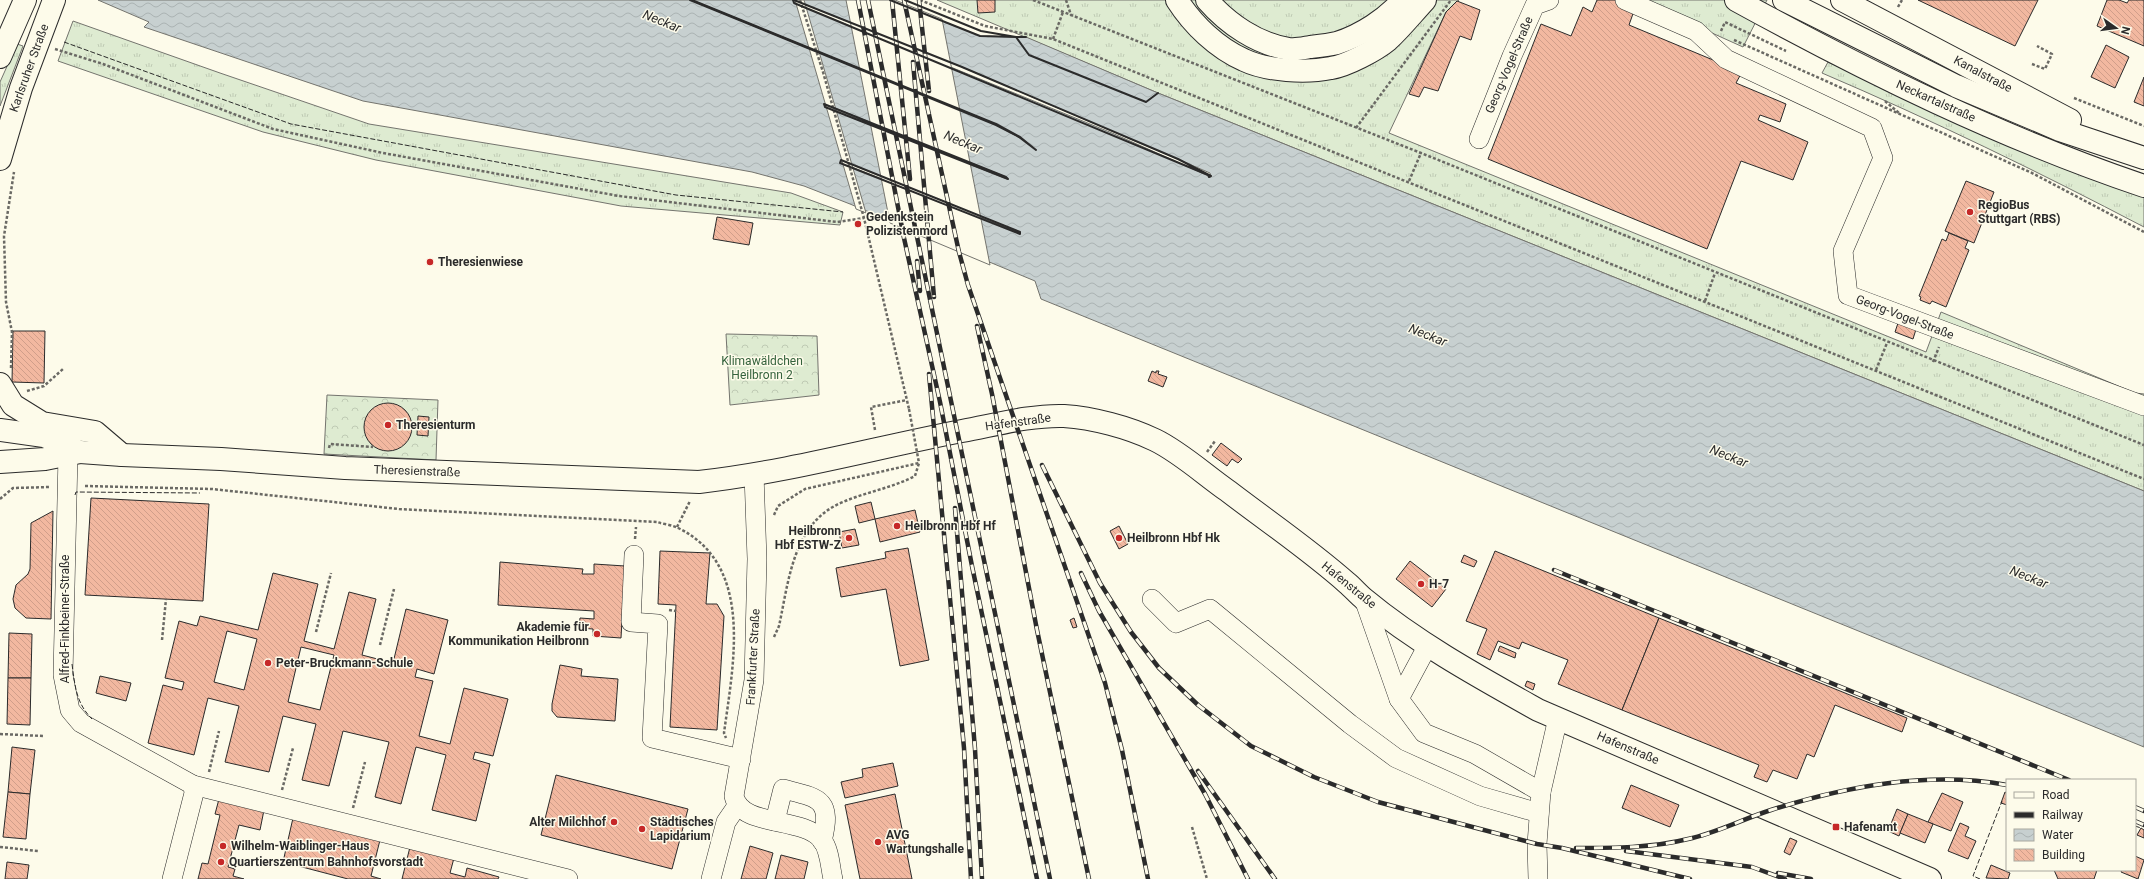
<svg xmlns="http://www.w3.org/2000/svg" width="2144" height="879" font-family="Roboto,sans-serif">
<defs>
<pattern id="grass-tufts" width="24" height="20" patternUnits="userSpaceOnUse"><rect width="24" height="20" fill="#deebd1"/><path d="M3 7l-1-3M5 7V3M7 7l1-3M15 17l-1-3M17 17v-4M19 17l1-3" fill="none" stroke="#bfcab4"/></pattern>
<pattern id="forest-crowns" width="20" height="18" patternUnits="userSpaceOnUse"><rect width="20" height="18" fill="#deebd1"/><path d="M2 6a3 3 0 1 1 6 0M12 15a3 3 0 1 1 6 0" fill="none" stroke="#bfcab4"/></pattern>
<pattern id="water-waves" width="16" height="10" patternUnits="userSpaceOnUse"><rect width="16" height="10" fill="#c7d0d0"/><path d="M0 5q4-4 8 0t8 0" fill="none" stroke="#abb3b3"/></pattern>
<pattern id="building-back-hatch" width="6" height="6" patternUnits="userSpaceOnUse"><rect width="6" height="6" fill="#f2b8a0"/><path d="M-1 5l2 2M0 0l6 6M5-1l2 2" fill="none" stroke="#d09e8a"/></pattern>
</defs>
<rect width="100%" height="100%" fill="#fdfbea"/>
<!-- grass -->
<g fill="url(#grass-tufts)" stroke="#74746e">
<polygon points="937,0 1459,0 1446,12 1389,133 1926,352 1941,312 2135,393 2144,394 2144,491 1158,93"/>
<polygon points="1639,0 1767,0 1743,47"/>
<polygon points="73,21 220,73 369,124 791,193 843,212 840,225 621,206 376,160 263,132 58,61"/>
<polygon points="17,44 23,46 0,106 0,82"/>
<path d="M1828,62L1952,119L2144,192V227C2039,172 1932,120 1822,73Z"/>
</g>
<!-- forest -->
<g fill="url(#forest-crowns)" stroke="#74746e">
<polygon points="726,334 817,336 819,395 730,405"/>
<polygon points="327,395 438,400 436,460 324,454"/>
</g>
<!-- water -->
<path fill="url(#water-waves)" stroke="#74746e" fill-rule="evenodd" d="M98,0H690L996,125L1022,139L996,124L692,0H793L794,3L1112,133L1211,177L1210,173L962,67L794,0H890L980,36L1026,37L1158,93L2144,491V747L1041,299L1035,281L850,204L804,186L752,172L363,101L144,27L149,22ZM825,104L1006,177L1007,179L825,107ZM841,160L1020,232V233L841,163Z"/>
<!-- pier -->
<g fill="#fdfbea" stroke="#74746e">
<polygon points="795,0 804,0 866,213 856,209"/>
<polygon points="846,0 895,0 942,19 990,265 890,223"/>
</g>
<!-- building -->
<g fill="url(#building-back-hatch)" stroke="#2b2b2b" fill-rule="evenodd">
<polygon points="977,0 995,0 995,12 978,13"/>
<polygon points="1597,0 1616,0 1635,8 1629,25 1742,72 1736,83 1786,104 1780,122 1760,115 1758,120 1808,142 1793,180 1741,161 1707,249 1488,159 1541,24 1571,36 1583,7 1592,12"/>
<polygon points="1918,0 2038,0 2015,46"/>
<polygon points="2107,0 2119,0 2127,3 2129,0 2144,0 2144,46 2097,26"/>
<polygon points="1457,1 1480,10 1471,40 1460,36 1438,91 1424,87 1419,97 1409,94 1446,12"/>
<polygon points="2106,45 2129,57 2115,88 2091,77"/>
<polygon points="2144,77 2144,106 2134,102"/>
<polygon points="1966,181 1994,192 1974,243 1945,231"/>
<polygon points="717,217 753,223 749,245 713,239"/>
<polygon points="1949,233 1968,241 1965,248 1969,250 1946,307 1932,301 1930,304 1920,300 1921,297 1919,296 1942,239 1946,241"/>
<polygon points="1899,320 1917,326 1913,339 1895,332"/>
<polygon points="13,331 45,331 44,383 12,382"/>
<polygon points="1152,371 1156,373 1156,371 1159,371 1158,374 1167,377 1163,387 1148,381"/>
<circle cx="388" cy="427" r="24"/>
<polygon points="418,416 429,417 428,436 417,435"/>
<polygon points="1221,443 1242,459 1238,463 1232,459 1227,466 1212,455"/>
<polygon points="91,498 209,504 203,601 85,595"/>
<polygon points="871,502 875,519 859,523 855,506"/>
<polygon points="915,510 920,532 880,542 875,519"/>
<polygon points="53,511 51,619 26,618 15,608 13,599 16,585 28,574 30,569 31,523"/>
<polygon points="1119,526 1128,544 1119,549 1110,531"/>
<polygon points="855,529 859,545 842,548 839,532"/>
<polygon points="908,548 929,660 900,666 886,589 841,597 836,568 886,558 885,552"/>
<polygon points="660,551 710,553 706,604 717,604 724,616 717,730 670,727 676,605 658,604"/>
<polygon points="1495,551 1659,618 1622,710 1558,684 1568,660 1522,642 1519,649 1498,641 1490,660 1477,654 1487,629 1466,621"/>
<polygon points="1464,555 1477,561 1474,567 1461,562"/>
<polygon points="1410,561 1446,589 1432,607 1396,579"/>
<polygon points="500,562 583,569 582,574 594,574 594,564 625,566 621,638 593,636 593,629 579,628 580,618 594,619 594,611 498,605"/>
<path d="M273,573L318,584L304,641L334,649L349,592L376,599L362,655L393,663L406,609L448,620L434,674L417,669L415,677L433,681L419,736L450,744L464,688L508,699L493,756L475,752L473,759L490,764L476,821L432,810L446,755L416,747L401,804L375,797L389,742L343,731L329,786L302,780L316,724L283,716L269,772L225,762L239,706L208,698L194,755L148,743L163,685L182,690L184,682L165,678L179,621L197,626L200,616L258,630ZM227,631L257,639L244,690L214,682ZM301,647L334,655L320,710L288,702Z"/>
<polygon points="1074,618 1077,627 1073,628 1070,620"/>
<polygon points="1659,618 1907,718 1902,732 1835,705 1814,757 1807,754 1797,779 1773,770 1767,782 1754,777 1759,765 1622,710"/>
<polygon points="9,633 32,634 31,678 8,678"/>
<polygon points="1500,646 1516,653 1515,658 1498,651"/>
<polygon points="560,665 582,669 581,676 618,679 615,721 557,717 552,711 552,704"/>
<polygon points="100,676 131,683 126,701 96,693"/>
<polygon points="8,678 31,678 30,725 7,724"/>
<polygon points="1527,681 1535,684 1533,690 1525,686"/>
<polygon points="12,747 35,750 30,794 8,792"/>
<polygon points="893,763 898,786 845,798 841,782 863,777 862,769"/>
<polygon points="556,775 688,809 672,869 541,835"/>
<polygon points="1631,785 1679,805 1670,827 1622,808"/>
<polygon points="8,792 30,794 26,839 3,837"/>
<polygon points="2005,792 2007,793 2007,805 2001,803"/>
<polygon points="1942,793 1963,802 1951,831 1928,822"/>
<polygon points="895,794 912,879 860,879 845,805"/>
<polygon points="219,799 264,810 260,830 239,825 228,867 235,869 233,876 244,879 198,879 202,863 208,864 220,815 215,814"/>
<polygon points="1897,809 1908,814 1899,836 1888,831"/>
<polygon points="1908,814 1933,824 1925,843 1900,833"/>
<polygon points="293,818 380,840 371,876 381,879 348,879 283,862"/>
<polygon points="1960,823 1969,827 1965,836 1976,841 1968,859 1948,851"/>
<polygon points="2141,828 2144,830 2144,838 2137,835"/>
<polygon points="1790,838 1797,841 1790,855 1784,852"/>
<polygon points="750,846 773,853 766,879 741,879"/>
<polygon points="410,847 454,858 450,873 465,877 467,868 499,877 498,879 402,879"/>
<polygon points="781,855 808,862 804,879 775,879"/>
<polygon points="2135,856 2144,860 2138,879 2121,872 2122,870 2135,870"/>
<polygon points="7,862 29,865 27,879 5,879"/>
<polygon points="1991,865 2010,873 2008,879 1986,878"/>
<polygon points="2054,870 2097,870 2094,879 2058,879"/>
</g>
<g fill="none" stroke-linecap="round" stroke-linejoin="round">
<!-- minor casing -->
<g stroke="#2b2b2b" stroke-width="20">
<g id="minor">
<polyline points="1625,0 1696,31 1726,59 1872,128 1883,158 1843,251 1848,295 2144,406"/>
<polyline points="1479,139 1512,56 1535,5 1549,0"/>
<polyline points="68,455 63,675 70,710 81,723 193,785 568,879"/>
<path d="M754,474L757,559L754,680L734,796C741,828 803,816 822,840C830,850 830,867 833,879"/>
<polyline points="634,555 631,622 658,624 652,738 741,759"/>
<polyline points="1152,599 1176,623 1210,609 1350,724 1396,758 1480,796 1539,813"/>
<polyline points="1364,599 1399,699 1424,733 1475,754 1541,792 1537,844 1538,879"/>
<polyline points="1399,699 1428,645"/>
<polyline points="1541,792 1558,718"/>
<path d="M775,821L783,789C818,798 833,798 822,841"/>
<polyline points="172,879 194,793 193,785"/>
<polyline points="711,879 726,822 737,806"/>
</g>
</g>
<!-- major casing -->
<g stroke="#2b2b2b" stroke-width="24">
<g id="major">
<path d="M1177,0C1193,25 1217,48 1244,60C1267,71 1306,73 1331,68C1346,66 1376,50 1388,40C1401,28 1413,13 1425,0"/>
<path d="M1207,0C1228,24 1257,44 1289,49C1296,50 1304,48 1310,47C1319,46 1329,45 1337,43C1362,35 1386,19 1403,0"/>
<path d="M1736,0C1867,72 2002,138 2144,186"/>
<polyline points="1784,0 1956,86 2060,130 2144,158"/>
<polyline points="1842,0 2070,120"/>
<polyline points="0,57 25,0"/>
<polyline points="0,159 21,88 54,0"/>
<polyline points="0,384 13,405 42,423 95,432 122,455"/>
<path d="M0,430L44,436L80,452L122,455L221,459L345,468L699,482C788,472 874,448 962,431C995,425 1030,415 1064,416C1093,418 1128,427 1155,440C1180,452 1205,475 1228,491C1267,521 1310,550 1347,583C1353,588 1358,594 1364,599C1417,643 1479,677 1538,710L1930,879"/>
<polyline points="0,462 45,459 80,452"/>
</g>
</g>
<!-- path -->
<g stroke="#6a6964" stroke-width="2.5" stroke-dasharray="3 2" stroke-linecap="butt">
<polyline points="800,0 823,72 864,218 909,409"/>
<polyline points="920,0 985,26 1053,39 2144,479"/>
<polyline points="1033,0 1421,153 2144,445"/>
<polyline points="1066,0 1071,15"/>
<polyline points="1898,7 1902,0"/>
<polyline points="1721,31 1725,22 1786,51"/>
<polyline points="1053,39 1063,12"/>
<polyline points="1734,40 2032,173 2144,232"/>
<polyline points="55,49 103,64 273,129 383,153 619,196 837,222 864,218"/>
<polyline points="2032,64 2045,69 2052,54 2037,46"/>
<polyline points="2074,98 2144,126"/>
<polyline points="1885,101 1899,113"/>
<polyline points="1356,128 1451,0"/>
<polyline points="1409,181 1421,153"/>
<polyline points="1705,301 1715,273"/>
<polyline points="1933,362 1939,347"/>
<polyline points="11,368 12,332 6,302 4,236 14,172"/>
<polyline points="1876,370 1887,343"/>
<polyline points="27,391 44,386 63,369"/>
<polyline points="875,430 871,407 907,400"/>
<polyline points="329,448 330,444 373,447"/>
<polyline points="1207,452 1215,441"/>
<path d="M85,486L212,489L399,509L657,522C663,524 672,525 678,528C755,565 733,665 724,733L726,738"/>
<polyline points="0,499 13,488 50,487"/>
<polyline points="774,515 778,506 805,489 919,463"/>
<polyline points="677,527 690,501"/>
<polyline points="635,539 636,527"/>
<polyline points="669,610 676,611"/>
<polyline points="316,632 331,573"/>
<path d="M774,637L779,626C789,580 793,522 843,502C866,492 892,488 915,476L919,463"/>
<polyline points="162,640 166,599"/>
<polyline points="380,645 394,589"/>
<polyline points="0,734 43,736"/>
<polyline points="209,772 219,731"/>
<polyline points="282,790 293,748"/>
<polyline points="353,808 365,762"/>
<polyline points="1192,827 1207,879"/>
<polyline points="0,847 38,851"/>
</g>
<!-- minor -->
<use href="#minor" stroke="#fdfbea" stroke-width="19"/>
<!-- major -->
<use href="#major" stroke="#fdfbea" stroke-width="22"/>
<!-- rail casing -->
<g stroke="#2b2b2b" stroke-width="4.5">
<g id="rail">
<polyline points="858,0 904,238 940,402 972,566 1037,879"/>
<polyline points="868,0 1050,879"/>
<polyline points="892,0 910,179"/>
<polyline points="904,0 959,252 968,285 1105,683 1122,750 1148,879"/>
<polyline points="919,0 929,91"/>
<polyline points="913,62 934,297"/>
<polyline points="917,261 920,291"/>
<polyline points="977,326 992,394 1037,630 1089,879"/>
<polyline points="929,374 964,748 971,879"/>
<polyline points="1042,465 1100,583 1131,632 1159,668 1198,705 1251,746 1314,777 1378,802 1537,844 1562,848 1690,879"/>
<polyline points="955,508 975,749 982,879"/>
<polyline points="1554,570 2069,780"/>
<polyline points="1081,573 1099,611 1205,794 1248,879"/>
<polyline points="1198,771 1275,879"/>
<polyline points="2135,807 2144,811"/>
<polyline points="2135,821 2144,825"/>
<path d="M1576,848C1613,848 1652,848 1688,839C1716,833 1743,819 1771,810C1847,786 1928,771 2007,785"/>
<polyline points="1626,851 1752,867 1785,879"/>
<polyline points="1778,873 1811,879"/>
</g>
</g>
<!-- rail -->
<use href="#rail" stroke="#fdfbea" stroke-width="3" stroke-dasharray="9" stroke-linecap="butt"/>
<!-- path-bridge -->
<polyline stroke="#6a6964" stroke-width="2.5" stroke-dasharray="3 2" stroke-linecap="butt" points="909,409 919,463"/>
<!-- fence -->
<g stroke="#2b2b2b" stroke-width="1" stroke-dasharray="5 2" stroke-linecap="butt">
<polyline points="64,42 291,124 676,195 843,212"/>
<polyline points="75,495 76,492 200,493"/>
<path d="M72,664C75,686 76,703 92,719"/>
<polyline points="2135,826 2141,828"/>
<polyline points="1980,879 1973,876 2002,801"/>
</g>
<!-- wall -->
<g stroke="#2b2b2b" stroke-width="2">
<polyline points="690,0 996,125 1019,137 1036,150 1020,137 996,124 692,0"/>
<polyline points="793,0 794,3 1208,175 1209,177 1211,176 1178,159 962,67 794,0"/>
<polyline points="890,0 980,36 1016,37 981,31 905,0"/>
<polyline points="1026,37 1016,37 1029,55 1146,102 1158,93"/>
<polygon points="824,104 1006,177 1008,179 825,107"/>
<polygon points="841,160 1020,232 1020,234 840,163"/>
</g>
</g>
<!-- markers -->
<g fill="#c62828" stroke="#fdfbea" stroke-width="1.5">
<circle cx="1970" cy="212" r="4"/>
<circle cx="858" cy="224" r="4"/>
<circle cx="430" cy="262" r="4"/>
<circle cx="388" cy="425" r="4"/>
<circle cx="897" cy="526" r="4"/>
<circle cx="849" cy="538" r="4"/>
<circle cx="1119" cy="538" r="4"/>
<circle cx="1421" cy="584" r="4"/>
<circle cx="597" cy="634" r="4"/>
<circle cx="268" cy="663" r="4"/>
<circle cx="614" cy="822" r="4"/>
<rect x="1832" y="823" width="8" height="8" rx="2"/>
<circle cx="642" cy="829" r="4"/>
<circle cx="878" cy="842" r="4"/>
<circle cx="223" cy="846" r="4"/>
<circle cx="221" cy="862" r="4"/>
</g>
<g text-anchor="middle" dominant-baseline="central" stroke-width="3" stroke-linejoin="round" paint-order="stroke">
<!-- street labels -->
<g font-size="12" fill="#2b2b2b" stroke="#fdfbea">
<text transform="translate(1509 65) rotate(-67)">Georg-Vogel-Straße</text>
<text transform="translate(29 68) rotate(-70)">Karlsruher Straße</text>
<text transform="translate(1983 74) rotate(28)">Kanalstraße</text>
<text transform="translate(1936 101) rotate(24)">Neckartalstraße</text>
<text transform="translate(1905 317) rotate(21)">Georg-Vogel-Straße</text>
<text transform="translate(1018 422) rotate(-8)">Hafenstraße</text>
<text transform="translate(417 471) rotate(2)">Theresienstraße</text>
<text transform="translate(1349 585) rotate(39)">Hafenstraße</text>
<text transform="translate(65 619) rotate(-90)">Alfred-Finkbeiner-Straße</text>
<text transform="translate(753 657) rotate(-87)">Frankfurter Straße</text>
<text transform="translate(1628 748) rotate(23)">Hafenstraße</text>
</g>
<!-- poi labels -->
<g font-size="12" font-weight="bold" fill="#2b2b2b" stroke="#fdfbea" text-anchor="start">
<text x="1978" y="205">RegioBus<tspan x="1978" dy="14">Stuttgart (RBS)</tspan></text>
<text x="866" y="217">Gedenkstein<tspan x="866" dy="14">Polizistenmord</tspan></text>
<text x="438" y="262">Theresienwiese</text>
<text x="396" y="425">Theresienturm</text>
<text x="905" y="526">Heilbronn Hbf Hf</text>
<text x="841" y="531" text-anchor="end">Heilbronn<tspan x="841" dy="14">Hbf ESTW-Z</tspan></text>
<text x="1127" y="538">Heilbronn Hbf Hk</text>
<text x="1429" y="584">H-7</text>
<text x="589" y="627" text-anchor="end">Akademie für<tspan x="589" dy="14">Kommunikation Heilbronn</tspan></text>
<text x="276" y="663">Peter-Bruckmann-Schule</text>
<text x="606" y="822" text-anchor="end">Alter Milchhof</text>
<text x="650" y="822">Städtisches<tspan x="650" dy="14">Lapidarium</tspan></text>
<text x="1844" y="827">Hafenamt</text>
<text x="886" y="835">AVG<tspan x="886" dy="14">Wartungshalle</tspan></text>
<text x="231" y="846">Wilhelm-Waiblinger-Haus</text>
<text x="229" y="862">Quartierszentrum Bahnhofsvorstadt</text>
</g>
<!-- park labels -->
<g font-size="12" fill="#34623c" stroke="#fdfbea">
<text x="762" y="361">Klimawäldchen<tspan x="762" dy="14">Heilbronn 2</tspan></text>
</g>
<!-- water labels -->
<g font-size="13" font-style="italic" fill="#2b2b2b" stroke="#fdfbea">
<text transform="translate(662 21) rotate(22)">Neckar</text>
<text transform="translate(963 142) rotate(23)">Neckar</text>
<text transform="translate(1428 335) rotate(22)">Neckar</text>
<text transform="translate(1729 456) rotate(22)">Neckar</text>
<text transform="translate(2029 577) rotate(22)">Neckar</text>
</g>
</g>
<!-- legend -->
<rect x="2006" y="779" width="130" height="92" fill="#fdfbea" stroke="#a9a89e"/>
<rect x="2014" y="792" width="20" height="6" fill="#fdfbea" stroke="#a9a89e"/>
<text x="2042" y="799" font-size="12" fill="#2b2b2b">Road</text>
<rect x="2014" y="812" width="20" height="6" fill="#2b2b2b" stroke="#a9a89e"/>
<text x="2042" y="819" font-size="12" fill="#2b2b2b">Railway</text>
<rect x="2014" y="829" width="20" height="12" fill="url(#water-waves)" stroke="#a9a89e"/>
<text x="2042" y="839" font-size="12" fill="#2b2b2b">Water</text>
<rect x="2014" y="849" width="20" height="12" fill="url(#building-back-hatch)" stroke="#a9a89e"/>
<text x="2042" y="859" font-size="12" fill="#2b2b2b">Building</text>
<!-- north arrow -->
<g transform="translate(2116 28) rotate(104)" stroke="#fdfbea" stroke-width="3" paint-order="stroke">
<path d="M0-3L7 15L0 10L-7 15Z" fill="#2b2b2b"/>
<text y="-6" font-size="11" font-weight="bold" text-anchor="middle" fill="#2b2b2b">N</text>
</g>
</svg>
